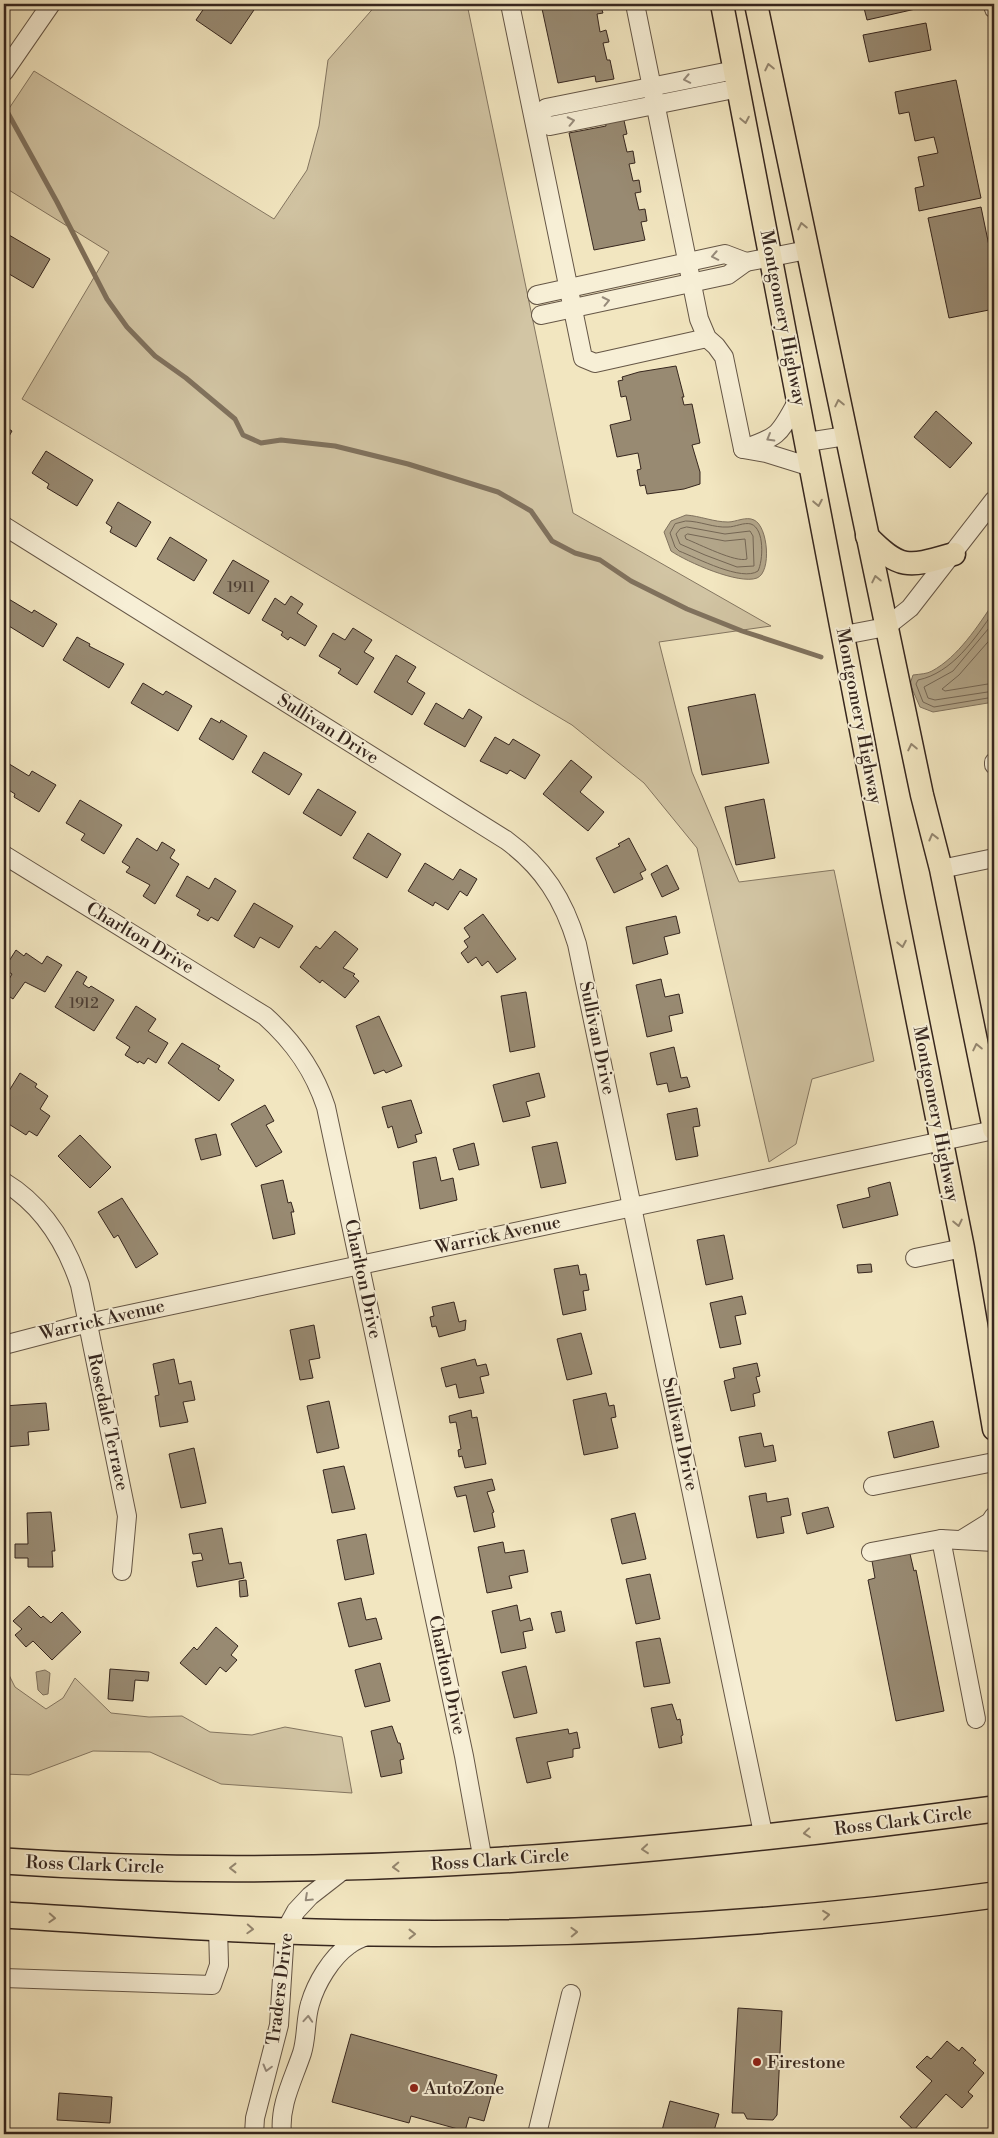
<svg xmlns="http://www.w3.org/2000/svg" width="998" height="2138" font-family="'Libre Bodoni',serif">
<rect width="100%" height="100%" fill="#f2e6c0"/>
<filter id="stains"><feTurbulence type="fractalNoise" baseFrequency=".004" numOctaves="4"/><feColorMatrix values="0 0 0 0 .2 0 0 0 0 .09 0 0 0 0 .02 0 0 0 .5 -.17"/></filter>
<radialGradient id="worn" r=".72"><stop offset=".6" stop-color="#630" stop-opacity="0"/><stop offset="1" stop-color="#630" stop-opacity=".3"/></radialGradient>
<!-- green -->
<g fill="#d2c5a4" stroke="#847661">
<polygon points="377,4 467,4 573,513 771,626 659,642 692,772 739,882 834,870 874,1061 812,1079 796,1144 769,1162 697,848 644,783 572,725 22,399 109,252 4,187 4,116 34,71 274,219 307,170 319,126 328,60"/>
<polygon points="4,1665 15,1687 46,1709 63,1698 75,1678 111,1713 149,1717 182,1716 210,1732 252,1735 285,1727 342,1737 352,1793 221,1784 150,1752 93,1751 29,1775 4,1774"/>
</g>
<!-- water -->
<g fill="#b2a589" stroke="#80725e">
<path d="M686,515C700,516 714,522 728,522C736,522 746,516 754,520C768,526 772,572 757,578C739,585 687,562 671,551L664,532L671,521Z"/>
<path d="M994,602V702L933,712L920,707L910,684L913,675C920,674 927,674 932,671C958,657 978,626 994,602Z"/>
<polygon points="45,1670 50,1673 48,1694 43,1695 38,1690 36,1672"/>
</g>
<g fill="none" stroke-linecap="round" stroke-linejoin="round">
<!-- shore -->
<g stroke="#746654" stroke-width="1">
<path d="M686,521C700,521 714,528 728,527C735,527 744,522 751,524C765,529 763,561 758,571C742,582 697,558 679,551L675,547L670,533L675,524Z"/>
<polygon points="687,527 725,534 750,531 753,536 754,566 737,567 705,555 680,544 676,534 680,529"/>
<path d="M688,534L725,541L745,539L747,559C736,563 699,544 686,539L685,536Z"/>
<path d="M994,611C975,639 952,673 918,680L916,684L923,702L934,707L994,697"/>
<polyline points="994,622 953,671 924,687 928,698 935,700 994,691"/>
<polyline points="994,635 959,675 942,689 945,691 994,683"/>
</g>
<!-- stream -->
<polyline stroke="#80725e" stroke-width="5" points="4,106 57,202 107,299 127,327 155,356 186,378 235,419 243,435 261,443 281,440 335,446 408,464 498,492 531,511 552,541 575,553 600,560 631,581 687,609 742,631 821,657"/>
</g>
<!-- building -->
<g fill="#988a72" stroke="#36261e">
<polygon points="207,4 258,4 231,44 196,20"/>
<polygon points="541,4 600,4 603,13 597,14 600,32 606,30 609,42 603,43 607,60 610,60 614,79 596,82 595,76 558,83"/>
<polygon points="863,4 919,4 920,8 867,20"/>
<polygon points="926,23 931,50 869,62 863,35"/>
<polygon points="956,80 981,198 919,211 915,188 924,186 918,157 938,153 934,137 915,141 909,112 899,114 895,92"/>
<polygon points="623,116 627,134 623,135 627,152 633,151 635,163 629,164 633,181 639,180 641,192 635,193 639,210 645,209 647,221 641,222 645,240 594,250 569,133 606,126 605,119"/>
<polygon points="981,207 994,270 994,309 949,318 928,218"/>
<polygon points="9,235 50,259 33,288 4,271 4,244"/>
<polygon points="676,366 684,397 682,397 684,405 692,404 700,443 692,445 700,472 700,484 684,489 647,494 645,485 640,486 637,470 641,469 638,453 617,457 610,425 631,420 626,396 621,397 618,381 623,380 622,377 639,372"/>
<polygon points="936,411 972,443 950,468 914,437"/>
<polygon points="4,426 12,431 4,445"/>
<polygon points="46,451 93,480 77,506 47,488 49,484 32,473"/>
<polygon points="118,502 151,522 136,547 110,532 112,527 106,523"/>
<polygon points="170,537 207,560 194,581 157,559"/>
<polygon points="233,560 269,581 249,614 213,593"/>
<polygon points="291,596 303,604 297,613 317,626 305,646 290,637 288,640 281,635 283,632 262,620 275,598 285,605"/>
<polygon points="7,598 32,613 34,610 57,624 43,647 4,623 4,603"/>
<polygon points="353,628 372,640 364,652 374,658 357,685 338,673 341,669 319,656 333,633 345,640"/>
<polygon points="77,637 90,644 89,646 124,664 109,688 63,660"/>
<polygon points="396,655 416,667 407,682 425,693 412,715 374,692"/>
<polygon points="143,683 163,695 166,691 192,706 178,731 131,703"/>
<polygon points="755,694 769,763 702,775 688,707"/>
<polygon points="436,703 463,719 469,709 482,717 465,747 424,724"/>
<polygon points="211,718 220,723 221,720 247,736 233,760 199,739"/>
<polygon points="495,737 509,745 513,739 540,755 525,779 510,770 507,774 480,761"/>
<polygon points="264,752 302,774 289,795 252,772"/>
<polygon points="571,760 592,777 580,792 604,812 588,831 543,794"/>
<polygon points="6,762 29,776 32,771 56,785 39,812 14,797 15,794 4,787 4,767"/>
<polygon points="318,789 356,812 341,836 303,813"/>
<polygon points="764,799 775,858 736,865 725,807"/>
<polygon points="80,800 122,825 104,854 81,840 85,834 66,823"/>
<polygon points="368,833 401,854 387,878 353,858"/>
<polygon points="137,838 157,851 162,842 175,850 170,858 179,864 155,904 143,896 150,885 126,872 130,867 122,862"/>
<polygon points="629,838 646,870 640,873 643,879 614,893 596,858 620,846 618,844"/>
<polygon points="425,863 453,880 460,869 477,879 467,896 460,891 448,910 435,902 433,906 408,891"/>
<polygon points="667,865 679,889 662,897 651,874"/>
<polygon points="187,876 209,889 215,878 236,891 218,921 211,917 208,921 197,915 200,910 176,896"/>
<polygon points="254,903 293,926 279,948 260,937 254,948 234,936"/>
<polygon points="483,914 516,959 497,973 488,961 482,966 476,957 468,963 461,953 468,947 464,941 470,937 464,928"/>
<polygon points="676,916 680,933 664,937 668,954 633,964 626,927"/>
<polygon points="335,931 358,949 343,968 355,974 353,976 359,981 345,998 322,980 320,983 300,967 316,946 320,949"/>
<polygon points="16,950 24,956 26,953 42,964 47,956 62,965 45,992 25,982 13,999 4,993 5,986 12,974 4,969"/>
<polygon points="77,971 87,977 83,984 89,988 91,986 114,1000 94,1031 55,1007"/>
<polygon points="661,979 665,997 679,994 683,1013 669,1016 672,1031 647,1037 636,985"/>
<polygon points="526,992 535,1047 510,1052 501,996"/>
<polygon points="136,1006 156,1019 148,1031 168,1043 156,1063 148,1058 144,1064 139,1061 138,1063 125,1055 130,1047 116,1038"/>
<polygon points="379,1016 402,1066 386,1073 384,1070 374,1074 356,1026"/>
<polygon points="182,1043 220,1066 218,1069 234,1080 219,1101 168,1063"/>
<polygon points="674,1047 681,1078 687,1077 690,1087 669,1092 667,1083 657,1085 650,1053"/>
<polygon points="20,1073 37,1084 35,1087 48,1096 40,1109 50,1116 37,1136 29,1131 26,1135 4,1121 4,1099"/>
<polygon points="539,1073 545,1097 526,1102 530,1116 503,1122 493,1085"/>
<polygon points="411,1100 422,1133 415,1135 417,1142 398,1148 392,1126 388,1128 382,1107"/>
<polygon points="265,1105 274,1121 266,1125 282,1152 256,1167 231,1124"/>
<polygon points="697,1108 700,1126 693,1127 698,1156 676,1160 667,1114"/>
<polygon points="216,1134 221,1155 201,1160 195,1139"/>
<polygon points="80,1135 111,1167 90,1188 58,1156"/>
<polygon points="557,1142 566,1183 541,1188 532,1147"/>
<polygon points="474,1143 479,1165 459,1170 453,1149"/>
<polygon points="436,1157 441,1181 453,1178 457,1200 420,1209 413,1162"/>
<polygon points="283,1180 288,1203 291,1202 294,1212 291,1212 295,1234 273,1239 261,1185"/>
<polygon points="890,1182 898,1215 843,1228 837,1205 870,1197 868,1188"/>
<polygon points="122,1198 158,1254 136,1268 118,1235 114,1238 98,1212"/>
<polygon points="724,1235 733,1279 706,1285 697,1240"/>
<polygon points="871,1264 872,1272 858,1273 857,1265"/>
<polygon points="578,1265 580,1275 586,1274 589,1290 583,1291 586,1310 563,1315 554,1269"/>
<polygon points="742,1296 746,1314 735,1316 741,1344 720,1348 710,1303"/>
<polygon points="454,1302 459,1322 466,1320 465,1330 439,1337 436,1326 432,1327 430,1317 434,1316 432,1307"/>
<polygon points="314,1325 320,1358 309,1360 313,1378 300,1380 290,1330"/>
<polygon points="581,1333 592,1374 567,1380 557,1339"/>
<polygon points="174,1359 179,1384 191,1381 195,1400 183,1402 188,1422 160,1427 155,1396 159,1395 153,1364"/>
<polygon points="475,1359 477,1366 486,1364 489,1375 480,1377 484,1393 459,1398 456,1384 446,1387 441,1368"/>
<polygon points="757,1363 760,1376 756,1377 760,1392 753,1394 755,1406 731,1411 724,1381 735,1378 733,1368"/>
<polygon points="606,1393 609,1406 614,1405 616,1417 611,1418 618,1448 584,1455 573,1400"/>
<polygon points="329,1401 339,1448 317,1453 307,1406"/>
<polygon points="46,1403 49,1430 28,1432 29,1445 4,1447 4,1406"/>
<polygon points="471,1410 472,1418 477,1417 486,1464 465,1468 462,1456 459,1457 458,1450 461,1449 456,1422 450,1423 449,1416"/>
<polygon points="933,1421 939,1447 894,1458 888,1432"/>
<polygon points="761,1433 764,1447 773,1445 776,1461 745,1467 739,1437"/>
<polygon points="194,1448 206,1503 181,1508 169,1454"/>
<polygon points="344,1466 355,1509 332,1513 323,1470"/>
<polygon points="492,1479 495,1490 487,1492 494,1512 492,1513 495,1527 474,1532 466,1495 457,1497 454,1487"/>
<polygon points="766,1493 767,1502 788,1498 791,1515 781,1517 784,1533 757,1538 749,1496"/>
<polygon points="828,1507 834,1527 807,1534 802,1513"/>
<polygon points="51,1512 55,1551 52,1551 53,1567 28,1567 28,1558 15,1558 15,1544 28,1544 27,1513"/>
<polygon points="635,1513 646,1559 622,1564 611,1519"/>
<polygon points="222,1528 229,1564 241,1562 244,1578 197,1587 192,1562 203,1560 201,1553 193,1554 189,1534"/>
<polygon points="366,1534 374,1574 345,1580 337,1540"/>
<polygon points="503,1542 505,1553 524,1550 528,1572 509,1576 512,1588 487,1593 478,1547"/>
<polygon points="910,1554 914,1571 916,1570 944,1711 896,1721 868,1580 875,1578 872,1561"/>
<polygon points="650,1574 660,1619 636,1624 626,1579"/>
<polygon points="246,1580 248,1596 240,1597 239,1581"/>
<polygon points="361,1598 366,1620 376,1618 382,1639 349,1647 338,1603"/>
<polygon points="517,1605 520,1621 530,1618 533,1630 523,1632 526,1648 501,1653 492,1611"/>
<polygon points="29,1606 41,1618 43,1616 51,1623 62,1612 81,1632 52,1660 33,1641 26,1647 15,1635 22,1629 13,1621"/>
<polygon points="561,1611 565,1631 556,1633 551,1613"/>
<polygon points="216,1627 238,1646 231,1655 237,1660 226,1672 220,1667 206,1685 180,1663 194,1647 197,1650"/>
<polygon points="660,1638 670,1683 644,1687 636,1642"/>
<polygon points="380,1663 390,1701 365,1707 355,1670"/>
<polygon points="526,1666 537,1713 514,1718 502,1672"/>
<polygon points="110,1669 149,1672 148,1681 135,1680 133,1701 108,1699"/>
<polygon points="672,1704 677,1720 680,1719 683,1735 681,1736 682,1743 659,1748 651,1708"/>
<polygon points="392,1726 398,1743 400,1743 404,1759 400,1760 402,1773 381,1777 371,1731"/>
<polygon points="568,1729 569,1734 577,1732 580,1748 573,1749 573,1757 547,1762 551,1778 527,1783 516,1738"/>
<polygon points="738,2008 782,2011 777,2115 773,2120 747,2119 744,2113 732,2113"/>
<polygon points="351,2034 497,2075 484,2121 469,2117 465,2131 411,2116 409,2123 332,2102"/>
<polygon points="947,2041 959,2051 962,2047 976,2060 973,2063 984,2073 968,2092 973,2096 962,2108 946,2094 914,2130 900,2117 932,2081 916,2067 927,2056 931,2059"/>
<polygon points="59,2093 112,2097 110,2123 57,2120"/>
<polygon points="670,2101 719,2114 713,2134 661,2134"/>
</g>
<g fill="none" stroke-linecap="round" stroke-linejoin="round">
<!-- minor casing -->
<g stroke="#655646" stroke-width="20">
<g id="minor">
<polyline points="510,4 583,358 595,363 707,338"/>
<polyline points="635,4 699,319 707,338 716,346 724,357 743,449"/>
<polyline points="993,4 994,9"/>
<polyline points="735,70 546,108 535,119 550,126 739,88"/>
<polyline points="4,72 51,4"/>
<polyline points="746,262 807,250"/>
<polyline points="537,295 725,254 746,262 728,275 541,315"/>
<path d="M798,400C779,434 781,436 743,449L766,453L811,467"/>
<polyline points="807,442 846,436"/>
<path d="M4,526L506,840C543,867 564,900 577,944L764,1838"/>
<polyline points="844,635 886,627 910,608 994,500"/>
<polyline points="994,762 994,765"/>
<path d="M4,855L265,1016C294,1042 314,1070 326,1107L464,1756L483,1861"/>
<polyline points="941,869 994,858"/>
<path d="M4,1182C42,1205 66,1243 80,1285L127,1516L122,1571"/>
<polyline points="915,1258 963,1248"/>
<polyline points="4,1345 88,1323 994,1130"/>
<polyline points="873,1486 994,1462"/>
<polyline points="941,1539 976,1719"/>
<polyline points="961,1540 990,1522 994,1516"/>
<polyline points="871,1552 941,1539 994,1542"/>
<polyline points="4,1978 212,1985 219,1965 218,1927"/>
<polyline points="254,2134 255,2118 279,2025 285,1931 296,1911 310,1896 346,1868"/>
<path d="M282,2134C279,2105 293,2080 302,2053C307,2037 305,2020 310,2004C316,1983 331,1958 349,1945C355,1940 363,1938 370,1934"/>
<polyline points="537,2134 571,1994"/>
</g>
</g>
<!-- major casing -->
<g stroke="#36261e" stroke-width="25">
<g id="major">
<polyline points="722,4 893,897 963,1248 994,1429"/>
<polyline points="756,4 922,795 941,869 994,1129"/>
<path d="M867,536C901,571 909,567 954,554"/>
</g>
</g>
<!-- highway casing -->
<g stroke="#36261e" stroke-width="28">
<g id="highway">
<path d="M4,1861C335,1884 666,1853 994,1809"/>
<path d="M4,1915C126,1922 249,1932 372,1933C580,1936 788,1924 994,1895"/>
</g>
</g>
<!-- minor -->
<use href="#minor" stroke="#f7efd6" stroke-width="18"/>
<!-- major -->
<use href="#major" stroke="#f2e6c0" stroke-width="22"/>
<!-- highway -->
<use href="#highway" stroke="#f2e6c0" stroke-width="25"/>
</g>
<!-- one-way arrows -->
<defs><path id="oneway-chevron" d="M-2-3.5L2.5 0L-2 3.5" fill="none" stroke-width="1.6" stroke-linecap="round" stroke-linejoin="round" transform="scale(1.25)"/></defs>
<g stroke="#94866f">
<use href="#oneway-chevron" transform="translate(769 67) rotate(-102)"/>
<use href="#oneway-chevron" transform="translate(745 120) rotate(79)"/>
<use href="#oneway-chevron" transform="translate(802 226) rotate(-102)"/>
<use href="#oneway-chevron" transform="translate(839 403) rotate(-102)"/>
<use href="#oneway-chevron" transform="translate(818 503) rotate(79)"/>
<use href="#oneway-chevron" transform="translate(876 579) rotate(-102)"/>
<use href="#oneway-chevron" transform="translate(912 747) rotate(-102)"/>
<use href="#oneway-chevron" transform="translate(933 837) rotate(-104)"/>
<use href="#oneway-chevron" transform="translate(902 944) rotate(79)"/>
<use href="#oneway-chevron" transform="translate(977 1047) rotate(-102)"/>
<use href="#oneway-chevron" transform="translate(958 1223) rotate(78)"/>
<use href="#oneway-chevron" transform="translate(807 1833) rotate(174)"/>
<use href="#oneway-chevron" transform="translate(645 1849) rotate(175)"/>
<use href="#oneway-chevron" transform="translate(396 1867) rotate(178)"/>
<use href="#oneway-chevron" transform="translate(233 1868) rotate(-180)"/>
<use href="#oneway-chevron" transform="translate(826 1915) rotate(-6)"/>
<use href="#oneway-chevron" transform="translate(52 1918) rotate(3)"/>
<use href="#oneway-chevron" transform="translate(250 1929) rotate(3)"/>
<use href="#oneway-chevron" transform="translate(574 1932) rotate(-2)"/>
<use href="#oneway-chevron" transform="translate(412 1934)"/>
</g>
<g stroke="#968a7a">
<use href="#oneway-chevron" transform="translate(687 79) rotate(169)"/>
<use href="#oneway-chevron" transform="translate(571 121) rotate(-12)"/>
<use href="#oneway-chevron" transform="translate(715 256) rotate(169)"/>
<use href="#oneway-chevron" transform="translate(606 301) rotate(-12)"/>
<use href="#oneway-chevron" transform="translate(770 438) rotate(150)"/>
<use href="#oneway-chevron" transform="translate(308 1898) rotate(137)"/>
<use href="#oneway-chevron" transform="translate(308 2019) rotate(-86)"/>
<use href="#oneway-chevron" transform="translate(267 2068) rotate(105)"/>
</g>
<!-- markers -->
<g fill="#8f2418" stroke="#f7efd6" stroke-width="2">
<circle cx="757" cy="2062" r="5"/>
<circle cx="414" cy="2088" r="5"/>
</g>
<g text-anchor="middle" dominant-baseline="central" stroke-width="4" stroke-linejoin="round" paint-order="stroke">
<!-- number labels -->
<g font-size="15" fill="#4e3f33">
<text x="241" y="587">1911</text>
<text x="84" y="1003">1912</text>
</g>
<!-- street labels -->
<g font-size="18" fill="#36261e" stroke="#f7efd6">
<text transform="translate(783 318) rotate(79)">Montgomery Highway</text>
<text transform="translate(859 716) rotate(79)">Montgomery Highway</text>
<text transform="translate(328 729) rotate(32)">Sullivan Drive</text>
<text transform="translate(140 938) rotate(31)">Charlton Drive</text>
<text transform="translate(597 1038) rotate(78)">Sullivan Drive</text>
<text transform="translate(936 1114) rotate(79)">Montgomery Highway</text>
<text transform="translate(498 1235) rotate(-12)">Warrick Avenue</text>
<text transform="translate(363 1279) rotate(78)">Charlton Drive</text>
<text transform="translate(102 1320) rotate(-13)">Warrick Avenue</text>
<text transform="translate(108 1422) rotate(78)">Rosedale Terrace</text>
<text transform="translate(680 1434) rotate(78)">Sullivan Drive</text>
<text transform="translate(447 1675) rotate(78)">Charlton Drive</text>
<text transform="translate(903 1821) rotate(-7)">Ross Clark Circle</text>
<text transform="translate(500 1860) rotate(-4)">Ross Clark Circle</text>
<text transform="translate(95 1865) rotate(2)">Ross Clark Circle</text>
<text transform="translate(280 1989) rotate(-83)">Traders Drive</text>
</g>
<!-- poi labels -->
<g font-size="18" fill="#36261e" stroke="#f7efd6" text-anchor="start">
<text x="767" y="2062">Firestone</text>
<text x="424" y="2088">AutoZone</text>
</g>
</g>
<!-- margin -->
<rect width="998" height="2138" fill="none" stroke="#f2e6c0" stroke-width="20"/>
<rect x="5" y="5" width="988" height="2128" fill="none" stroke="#36261e" stroke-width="2.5"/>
<rect x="10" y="10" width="978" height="2118" fill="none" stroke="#36261e"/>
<rect width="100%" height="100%" filter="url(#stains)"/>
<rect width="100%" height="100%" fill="url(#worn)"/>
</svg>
